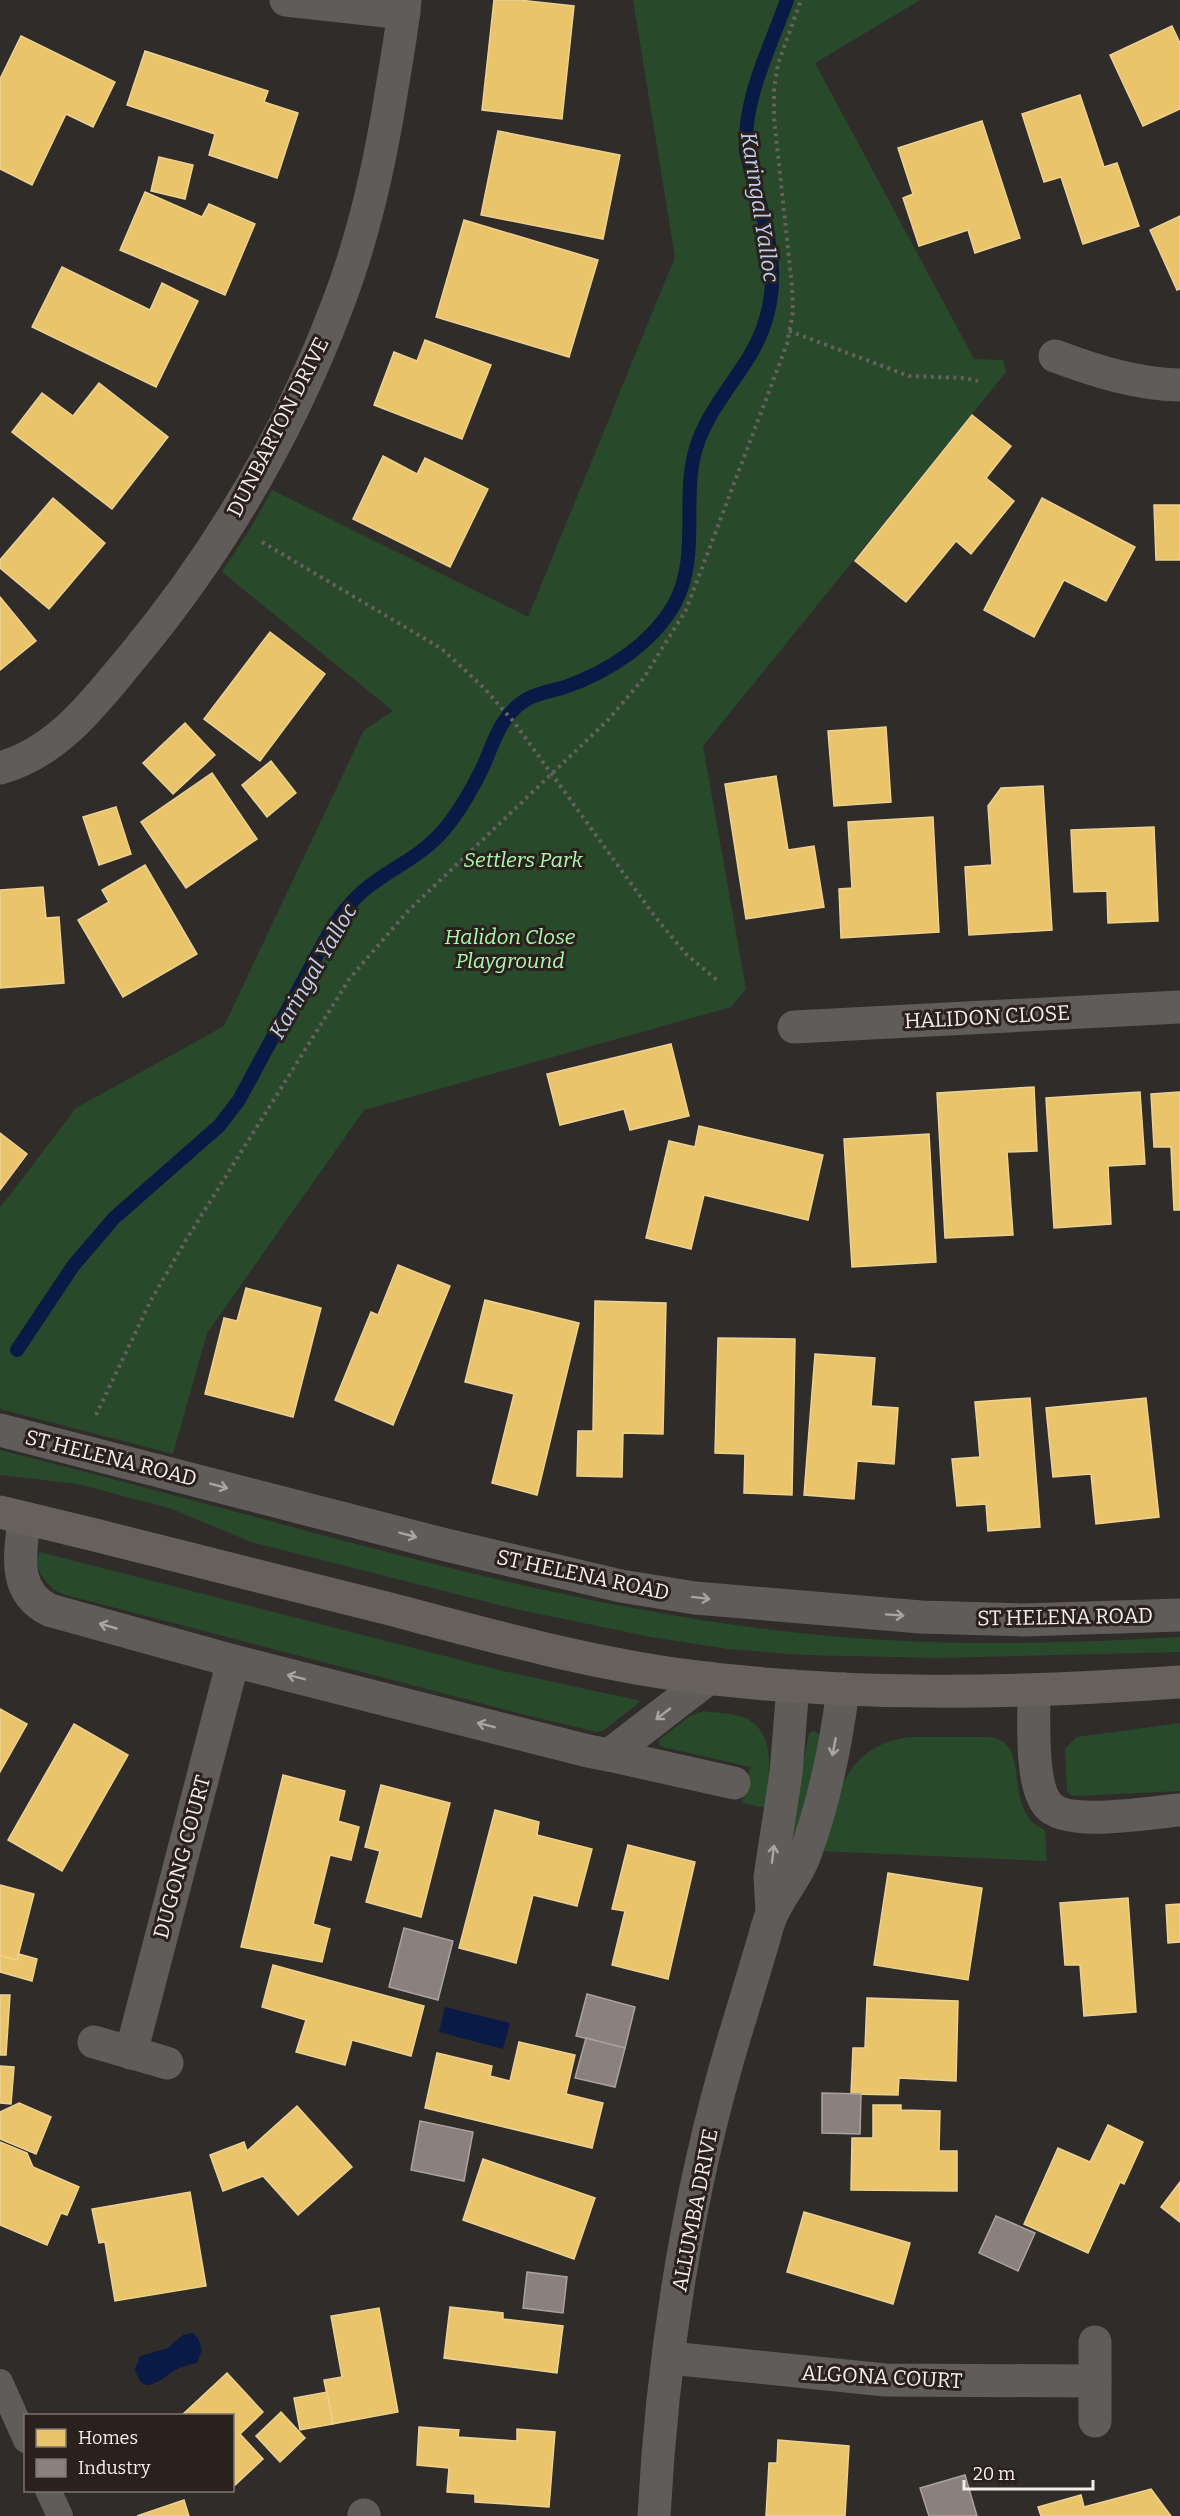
<svg xmlns="http://www.w3.org/2000/svg" width="1180" height="2516" font-family="Bitter,serif">
<rect width="100%" height="100%" fill="#302c2a"/>
<!-- green -->
<g fill="#284a2b">
<polygon points="633,0 920,0 815,63 974,359 1003,360 1006,372 703,746 746,989 731,1007 364,1110 207,1333 173,1454 0,1409 0,1208 76,1108 224,1026 364,730 393,711 222,572 250,529 272,490 528,617 675,257"/>
<path d="M0,1450C98,1475 195,1501 292,1527C453,1570 616,1612 782,1631C914,1647 1047,1645 1180,1637V1652L939,1658L804,1655L728,1649L651,1637L511,1608L251,1542L172,1509L78,1484L0,1475Z"/>
<path d="M40,1552L499,1670L641,1701L604,1730L597,1732L522,1714L62,1594C48,1587 31,1568 40,1552Z"/>
<path d="M703,1711C716,1713 732,1713 745,1718C778,1732 769,1781 766,1808L742,1803L750,1767L659,1746V1740L690,1716Z"/>
<polygon points="1180,1723 1180,1791 1076,1796 1071,1795 1067,1791 1065,1749 1077,1737"/>
<polygon points="813,1731 820,1735 821,1741 796,1845 784,1854 809,1734"/>
<path d="M912,1737H988C1035,1740 999,1811 1045,1830L1047,1861L820,1851C838,1796 844,1744 912,1737Z"/>
</g>
<!-- water -->
<g fill="#091a46">
<polygon points="445,2007 510,2023 503,2049 439,2032"/>
<path d="M192,2333L198,2338L202,2350L197,2363C190,2365 183,2366 177,2369C163,2376 143,2401 135,2369L140,2356L168,2348L183,2335Z"/>
</g>
<!-- homes -->
<g fill="#e9c46a" stroke="#ecd191" stroke-width="1.5">
<polygon points="494,0 519,0 574,6 562,119 482,110"/>
<polygon points="1172,26 1180,43 1180,109 1143,126 1110,55"/>
<polygon points="21,36 115,82 93,127 66,114 32,185 0,169 0,79"/>
<polygon points="145,51 268,91 264,102 298,113 277,178 209,155 215,134 127,105"/>
<polygon points="1080,95 1104,167 1117,163 1139,226 1083,244 1061,177 1044,182 1022,114"/>
<polygon points="982,121 1020,238 975,253 968,230 919,246 903,198 913,194 898,148"/>
<polygon points="498,131 620,155 603,239 481,215"/>
<polygon points="159,157 193,165 185,199 151,191"/>
<polygon points="145,192 202,217 209,204 255,224 225,295 120,250"/>
<polygon points="1180,216 1180,289 1177,290 1150,230"/>
<polygon points="464,220 598,260 569,357 436,317"/>
<polygon points="62,267 150,310 162,283 198,301 156,387 32,327"/>
<polygon points="425,340 491,365 462,439 374,405 394,352 417,361"/>
<polygon points="99,383 168,437 112,509 12,432 42,393 73,416"/>
<polygon points="972,415 1011,446 986,478 1014,501 971,554 956,541 906,602 855,561"/>
<polygon points="383,456 417,474 425,458 488,489 450,567 353,519"/>
<polygon points="53,498 105,543 49,609 0,568 0,560"/>
<polygon points="1042,498 1135,547 1106,601 1064,580 1034,637 984,610"/>
<polygon points="1154,505 1180,505 1180,560 1156,560"/>
<polygon points="0,597 36,641 0,670"/>
<polygon points="270,632 325,674 260,761 204,719"/>
<polygon points="185,723 215,755 173,794 143,763"/>
<polygon points="886,727 891,802 834,806 828,731"/>
<polygon points="271,761 296,793 267,817 242,785"/>
<polygon points="212,773 257,839 186,888 141,822"/>
<polygon points="776,776 788,850 814,846 824,907 746,919 725,784"/>
<polygon points="1043,786 1052,930 969,935 965,867 992,865 988,806 1001,788"/>
<polygon points="116,807 131,854 99,865 83,817"/>
<polygon points="933,817 939,932 841,938 839,889 852,888 848,822"/>
<polygon points="1154,827 1158,921 1108,923 1107,891 1074,892 1071,830"/>
<polygon points="145,865 197,954 123,997 78,920 109,902 102,890"/>
<polygon points="43,887 46,918 59,917 64,983 0,988 0,890"/>
<polygon points="671,1044 689,1116 630,1130 624,1109 560,1125 547,1074"/>
<polygon points="1034,1087 1037,1151 1007,1152 1013,1235 945,1238 937,1093"/>
<polygon points="1140,1092 1145,1164 1108,1166 1111,1224 1054,1228 1046,1098"/>
<polygon points="1180,1092 1180,1210 1174,1210 1171,1147 1154,1147 1151,1094"/>
<polygon points="699,1126 823,1155 808,1220 704,1195 691,1249 646,1238 669,1141 695,1147"/>
<polygon points="0,1133 27,1154 0,1190"/>
<polygon points="929,1134 936,1262 852,1267 844,1139"/>
<polygon points="398,1265 450,1286 393,1425 335,1400 371,1312 378,1315"/>
<polygon points="246,1288 321,1308 293,1417 205,1394 224,1318 237,1321"/>
<polygon points="485,1300 579,1323 537,1495 492,1483 514,1394 465,1382"/>
<polygon points="595,1301 666,1303 663,1434 623,1433 622,1477 577,1476 578,1431 593,1431"/>
<polygon points="718,1338 795,1339 792,1495 744,1493 745,1454 715,1453"/>
<polygon points="815,1354 875,1358 871,1406 898,1408 894,1464 857,1461 854,1499 804,1495"/>
<polygon points="1030,1398 1040,1527 988,1531 986,1504 957,1506 952,1459 980,1457 975,1402"/>
<polygon points="1146,1398 1159,1517 1096,1524 1091,1474 1053,1477 1046,1408"/>
<polygon points="0,1709 27,1724 0,1772"/>
<polygon points="74,1724 128,1755 62,1871 8,1840"/>
<polygon points="283,1775 345,1791 338,1821 359,1827 351,1860 330,1855 313,1924 330,1929 322,1962 241,1947"/>
<polygon points="381,1785 450,1803 421,1917 366,1902 380,1851 365,1847"/>
<polygon points="495,1810 539,1822 537,1835 592,1849 577,1906 533,1895 516,1963 459,1948"/>
<polygon points="628,1845 695,1862 668,1979 612,1965 625,1911 612,1909"/>
<polygon points="888,1873 982,1888 968,1980 874,1965"/>
<polygon points="0,1885 34,1894 17,1960 0,1956"/>
<polygon points="1128,1898 1136,2012 1084,2016 1080,1965 1065,1965 1060,1903"/>
<polygon points="1180,1904 1180,1942 1168,1943 1166,1905"/>
<polygon points="19,1954 37,1959 32,1981 0,1972 0,1956 17,1960"/>
<polygon points="273,1965 424,2006 411,2056 352,2040 345,2065 296,2052 306,2020 262,2007"/>
<polygon points="0,1995 10,1995 6,2055 0,2055"/>
<polygon points="867,1998 958,2001 956,2081 899,2078 898,2095 851,2094 853,2048 865,2048"/>
<polygon points="519,2042 575,2055 566,2094 603,2103 592,2148 425,2108 437,2053 492,2066 490,2076 510,2081"/>
<polygon points="0,2066 14,2067 11,2104 0,2103"/>
<polygon points="19,2103 51,2117 36,2154 0,2139 0,2112"/>
<polygon points="873,2105 901,2105 901,2110 940,2111 939,2151 957,2151 957,2191 851,2190 852,2138 873,2138"/>
<polygon points="297,2106 352,2167 298,2215 263,2176 223,2191 210,2155 244,2142 247,2151"/>
<polygon points="1108,2125 1143,2142 1124,2184 1120,2182 1088,2253 1024,2224 1058,2148 1090,2162"/>
<polygon points="0,2142 27,2153 33,2167 79,2187 67,2215 61,2213 47,2245 0,2225"/>
<polygon points="483,2159 595,2198 574,2259 463,2220"/>
<polygon points="1180,2182 1180,2222 1161,2207"/>
<polygon points="190,2192 206,2286 115,2301 105,2242 99,2243 92,2209"/>
<polygon points="804,2212 910,2243 893,2304 787,2272"/>
<polygon points="450,2307 503,2313 503,2319 563,2326 557,2373 444,2358"/>
<polygon points="379,2308 398,2412 333,2424 324,2380 342,2377 331,2316"/>
<polygon points="227,2373 263,2412 240,2434 263,2459 234,2486 232,2416 181,2416"/>
<polygon points="327,2392 333,2424 300,2430 294,2398"/>
<polygon points="281,2412 305,2438 280,2462 256,2436"/>
<polygon points="419,2427 459,2430 458,2437 517,2441 517,2429 555,2432 549,2507 475,2502 475,2494 447,2492 449,2468 417,2465"/>
<polygon points="778,2440 849,2446 845,2516 766,2516 769,2463 777,2463"/>
<polygon points="1151,2489 1171,2516 1041,2516 1038,2507 1081,2495 1084,2507"/>
<polygon points="184,2500 189,2516 137,2516"/>
</g>
<!-- industry -->
<g fill="#8a817c" stroke="#aaa29d" stroke-width="1.5">
<polygon points="404,1928 453,1941 438,2000 389,1987"/>
<polygon points="587,1994 635,2007 625,2048 576,2036"/>
<polygon points="586,2038 625,2048 615,2087 575,2078"/>
<polygon points="822,2093 861,2094 860,2134 822,2133"/>
<polygon points="420,2121 473,2132 464,2181 411,2170"/>
<polygon points="996,2216 1035,2233 1018,2271 979,2253"/>
<polygon points="527,2272 567,2277 563,2313 523,2308"/>
<polygon points="965,2475 977,2516 929,2516 920,2488"/>
</g>
<g fill="none" stroke-linecap="round" stroke-linejoin="round">
<!-- stream -->
<path stroke="#091a46" stroke-width="14" d="M17,1350L73,1266L114,1218L219,1126L239,1100L330,931C341,914 352,899 368,887C400,862 425,856 451,821C462,806 473,787 481,771C493,746 499,717 524,701C535,693 552,691 565,687C608,672 652,644 675,603C701,554 680,495 697,445C708,412 731,386 749,357C793,285 764,226 746,151C743,99 770,48 787,0"/>
<!-- path -->
<g stroke="#64615f" stroke-width="4" stroke-dasharray="3 4.5" stroke-linecap="butt">
<polyline points="789,331 909,376 965,378 978,381"/>
<polyline points="262,542 442,649 483,687 514,722 656,918 687,955 717,980"/>
<polyline points="96,1415 151,1300 186,1240 350,978 407,912 608,720 643,679 686,610 787,344 793,312 792,286 774,118 774,88 778,64 801,0"/>
</g>
<!-- lane -->
<g stroke="#605c5a" stroke-width="26">
<polyline points="0,2382 26,2440"/>
<polyline points="48,2490 60,2516"/>
</g>
<!-- street -->
<g stroke="#605c5a" stroke-width="33">
<polyline points="286,0 404,13"/>
<path d="M1055,356C1096,371 1135,384 1180,385"/>
<path d="M0,768C59,752 96,700 133,656C221,550 291,429 339,301C364,235 380,163 391,94C396,63 402,32 405,0"/>
<polyline points="794,1027 1180,1007"/>
<polyline points="0,1430 442,1544 621,1586 695,1598 921,1617 1023,1620 1180,1615"/>
<path d="M24,1518C21,1553 11,1590 49,1610L233,1661L588,1751L609,1755L709,1678"/>
<path d="M1034,1691C1034,1718 1030,1785 1048,1805C1067,1828 1151,1812 1180,1810"/>
<polyline points="609,1755 734,1783"/>
<polyline points="772,1912 770,1877 786,1773 793,1686"/>
<polyline points="94,2042 167,2063"/>
<polyline points="131,2053 233,1661"/>
<polyline points="1095,2342 1095,2421"/>
<polyline points="670,2358 885,2380 1095,2381"/>
<polyline points="364,2516 364,2515"/>
<path d="M654,2516C663,2346 691,2174 742,2012C749,1988 756,1965 763,1942C766,1932 768,1921 773,1912C782,1893 796,1877 804,1857C824,1803 836,1746 843,1689"/>
</g>
<!-- secondary -->
<path stroke="#66625b" stroke-width="33" d="M0,1512C129,1543 258,1575 386,1608C481,1633 577,1660 674,1674C842,1697 1011,1694 1180,1682"/>
</g>
<!-- one-way arrows -->
<defs><path id="oneway-shaft" d="M-6 0H5M1.5-3L5.5 0L1.5 3" fill="none" stroke-width="1.6" stroke-linecap="round" stroke-linejoin="round" transform="scale(1.5)"/></defs>
<g stroke="#aaa5a2">
<use href="#oneway-shaft" transform="translate(219 1486) rotate(15)"/>
<use href="#oneway-shaft" transform="translate(408 1535) rotate(15)"/>
<use href="#oneway-shaft" transform="translate(701 1598) rotate(7)"/>
<use href="#oneway-shaft" transform="translate(895 1615) rotate(4)"/>
<use href="#oneway-shaft" transform="translate(108 1626) rotate(-164)"/>
<use href="#oneway-shaft" transform="translate(296 1677) rotate(-166)"/>
<use href="#oneway-shaft" transform="translate(663 1714) rotate(142)"/>
<use href="#oneway-shaft" transform="translate(486 1725) rotate(-166)"/>
<use href="#oneway-shaft" transform="translate(834 1747) rotate(101)"/>
<use href="#oneway-shaft" transform="translate(773 1854) rotate(-83)"/>
</g>
<g text-anchor="middle" dominant-baseline="central" stroke-width="6" stroke-linejoin="round" paint-order="stroke">
<!-- street labels -->
<g font-size="21" fill="#f4eeeb" stroke="#2a211d">
<text transform="translate(278 427) rotate(-63)">DUNBARTON DRIVE</text>
<text transform="translate(987 1017) rotate(-3)">HALIDON CLOSE</text>
<text transform="translate(111 1458) rotate(14)">ST HELENA ROAD</text>
<text transform="translate(583 1575) rotate(12)">ST HELENA ROAD</text>
<text transform="translate(1065 1617) rotate(-1)">ST HELENA ROAD</text>
<text transform="translate(182 1857) rotate(-75)">DUGONG COURT</text>
<text transform="translate(695 2210) rotate(-79)">ALLUMBA DRIVE</text>
<text transform="translate(882 2377) rotate(3)">ALGONA COURT</text>
</g>
<!-- park labels -->
<g font-size="21" font-style="italic" fill="#abf9b0" stroke="#2a211d">
<text x="523" y="860">Settlers Park</text>
<text x="510" y="937">Halidon Close<tspan x="510" dy="24">Playground</tspan></text>
</g>
<!-- water labels -->
<g font-size="22" font-style="italic" fill="#bdceef" stroke="#2a211d">
<text transform="translate(760 207) rotate(81)">Karingal Yalloc</text>
<text transform="translate(313 971) rotate(-60)">Karingal Yalloc</text>
</g>
</g>
<!-- legend -->
<rect x="24" y="2414" width="210" height="78" fill="#2a211d" stroke="#7b736f" stroke-width="1.5"/>
<rect x="36" y="2429" width="30" height="18" fill="#e9c46a" stroke="#7b736f" stroke-width="1.5"/>
<text x="78" y="2444" font-size="18" fill="#f4eeeb">Homes</text>
<rect x="36" y="2459" width="30" height="18" fill="#8a817c" stroke="#7b736f" stroke-width="1.5"/>
<text x="78" y="2474" font-size="18" fill="#f4eeeb">Industry</text>
<!-- scale -->
<path d="M964 2480v9h129v-9" fill="none" stroke="#f4eeeb" stroke-width="3"/>
<text x="973" y="2480" font-size="18" fill="#f4eeeb" stroke="#2a211d" stroke-width="4.5" paint-order="stroke">20 m</text>
</svg>
